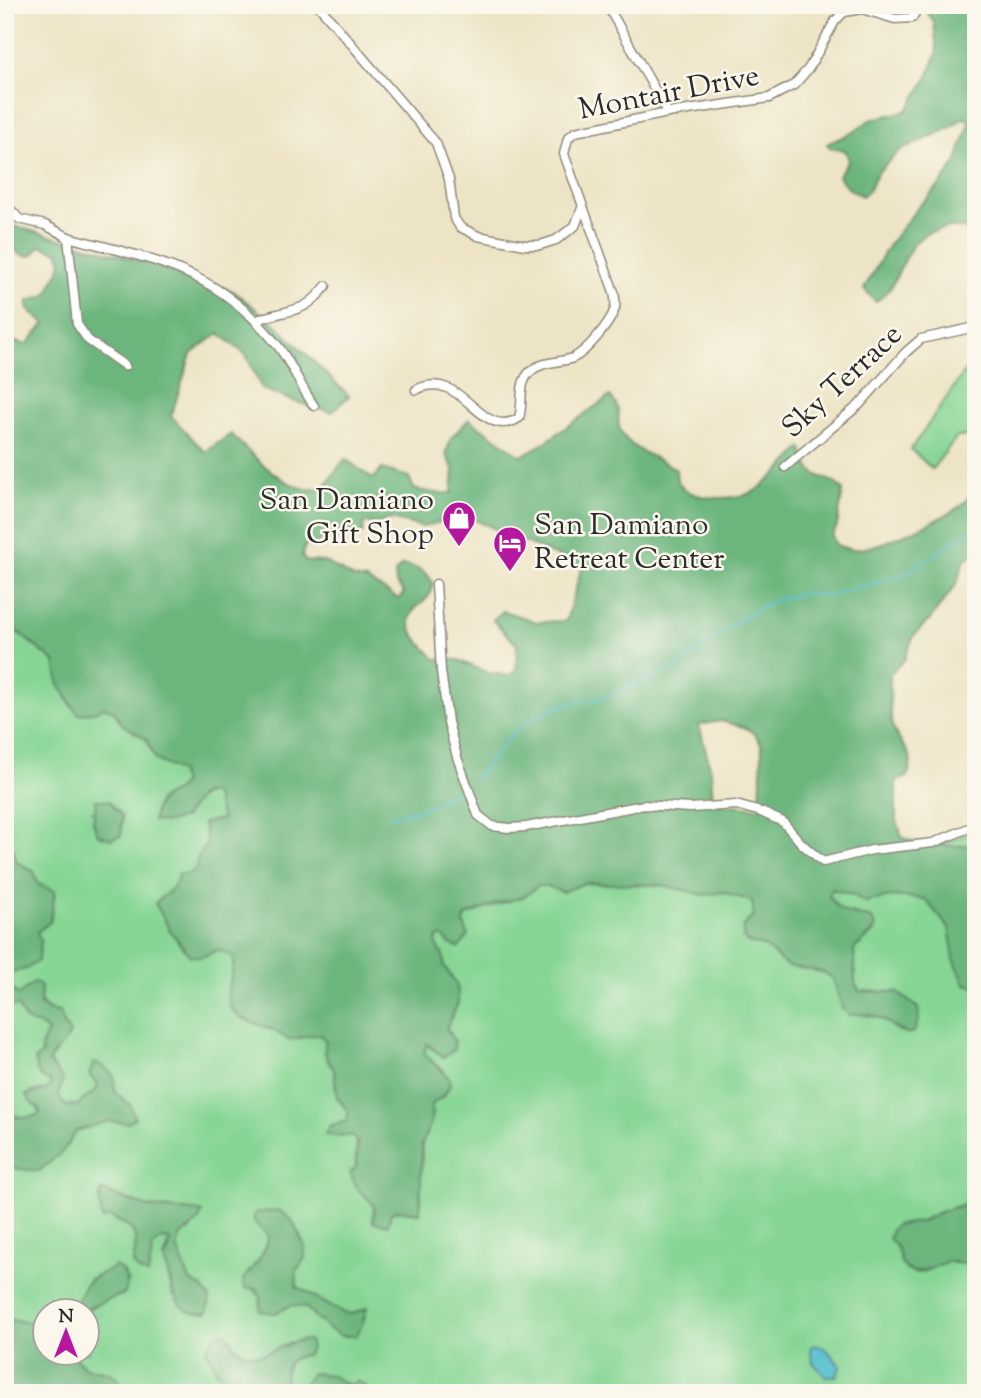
<svg xmlns="http://www.w3.org/2000/svg" width="981" height="1398" font-family="'Sorts Mill Goudy',serif">
<rect width="100%" height="100%" fill="#fbf7ec"/>
<filter id="ink" filterUnits="userSpaceOnUse"><feTurbulence type="fractalNoise" baseFrequency=".0143" numOctaves="2"/><feDisplacementMap in="SourceGraphic" scale="14" xChannelSelector="R" yChannelSelector="G"/><feConvolveMatrix kernelMatrix="1 2 1 2 8 2 1 2 1" color-interpolation-filters="sRGB"/></filter>
<filter id="wash" filterUnits="userSpaceOnUse"><feTurbulence type="fractalNoise" baseFrequency=".00686" numOctaves="4" result="noise"/><feDisplacementMap in="SourceGraphic" scale="28" xChannelSelector="R" yChannelSelector="G"/><feGaussianBlur stdDeviation="1.57" result="paint"/><feColorMatrix in="noise" values="0 0 0 0 0 0 0 0 0 0 0 0 0 0 0 0 0 1.4 0 .05"/><feComposite in="paint" operator="in"/></filter>
<g filter="url(#wash)">
<rect width="100%" height="100%" fill="#ede4c5"/>
<!-- green -->
<g fill="#86d594" stroke="#588060" stroke-width="2" fill-rule="evenodd">
<polygon points="976,355 976,435 957,437 932,469 911,449"/>
<path d="M5,632L19,633L55,662L60,685L71,706L94,712L104,707L114,711L122,724L146,739L156,760L179,771L183,783C170,803 158,785 153,821L184,818C193,806 198,792 214,794L222,815V819L203,823L207,843L198,857L196,868L190,874H179L174,887L171,932L186,952L208,955L218,950L233,956C236,975 226,983 228,999C232,1026 271,1022 288,1040L320,1034L326,1041L327,1060L334,1070L337,1097L348,1111L347,1121L330,1126L326,1135L353,1136C360,1147 354,1155 356,1168C358,1180 365,1195 374,1203L373,1222L398,1210L420,1213L422,1144L431,1122L432,1104L445,1095L444,1070L432,1063L423,1053L426,1044L444,1057L451,1034L446,1028L458,1003V992L456,984L444,966V957L436,945V938L442,935L450,944L468,936L463,923L466,916C489,904 517,904 538,886H548L562,892L585,883L662,885L705,895L723,892L753,901L754,916L748,921L743,938L749,943L764,946L808,969L823,972L833,978C837,993 844,1005 858,1013C866,1017 876,1015 885,1020C895,1027 901,1036 914,1032L918,1019V1008C901,997 879,992 859,991L855,983L854,949L873,933L876,927C872,923 867,917 862,916C843,909 841,918 829,895L831,889L854,895L864,902L896,896L925,899L949,927L965,984L976,986V1201L942,1211L920,1222L896,1225C897,1239 895,1273 917,1273C927,1272 939,1264 949,1261C961,1266 967,1262 976,1254V1393H367L364,1385C341,1388 337,1373 313,1373C304,1389 289,1393 272,1393C274,1392 281,1386 281,1385C290,1369 280,1359 306,1355L290,1342C268,1355 243,1364 230,1337L206,1350L212,1359L217,1372L223,1377L235,1381L245,1393H126L107,1372L86,1368L74,1357L75,1353L88,1352L87,1310C98,1301 112,1300 125,1293L128,1282L123,1271L105,1272L89,1279L76,1308L79,1310H46L45,1328L35,1323L5,1319V1214L12,1202L7,1189H5V1167L39,1171L63,1151L76,1131L109,1120L127,1123L130,1105L115,1092L94,1063L89,1075L97,1083V1089L78,1105L66,1106L58,1096L62,1080L49,1062C54,1048 64,1048 70,1033L64,1026L59,1012C40,1010 39,999 35,982L18,995L5,982V972L8,973L37,932L50,922L55,891L38,884L34,872L16,861L13,847L5,844ZM93,812L122,816L121,836ZM102,1191L148,1207L202,1212L190,1230L181,1235L177,1247L190,1281L202,1287L173,1296L164,1258L170,1240L162,1239L153,1246L148,1274L139,1271L133,1264C138,1234 139,1230 109,1216L102,1219L99,1200ZM257,1225L305,1247V1258L296,1271L297,1287C311,1293 337,1313 349,1314C354,1314 361,1310 366,1308L362,1325L317,1319L306,1307L292,1305L275,1313C263,1301 256,1289 243,1280L261,1257L269,1236Z"/>
<polygon points="976,831 976,845 954,847 940,844"/>
<path d="M14,1004L18,1006C28,1031 35,1016 48,1032L41,1047L42,1078L50,1081V1086L45,1090L30,1092L40,1113C31,1120 16,1117 5,1114V1013L8,1006Z"/>
</g>
<!-- forest -->
<g fill="#6cb67e" stroke="#4c7054" stroke-width="2" fill-rule="evenodd">
<polygon points="929,5 976,5 976,237 964,228 945,228 927,233 913,244 890,289 876,302 864,289 890,243 920,205 939,186 956,163 970,123 965,117 948,129 899,151 877,173 869,190 862,196 848,188 838,176 849,160 845,150 830,148 827,144 854,132 870,120 906,111 912,103 928,77 937,53 934,23 928,13"/>
<path d="M5,219L10,225L131,258L233,291L274,323L349,396L332,412L299,403L262,389L246,355L219,333L191,354L171,416L205,452L231,434C248,452 281,485 306,489C312,490 318,489 323,488L345,459L373,479L382,469L409,477L414,489L435,493H452L454,470L446,454L451,438L469,419L521,456L544,443L610,396C625,412 614,419 621,432C631,451 658,458 676,469C676,472 676,476 677,480C686,502 735,501 753,492C768,485 789,460 802,448C812,487 823,469 843,490L837,526L832,536L836,545C843,548 849,550 857,549C877,549 953,515 966,501C970,495 973,488 976,482V551L964,561L956,585L930,619L914,635L904,660L890,674C890,690 889,708 892,724C896,746 921,752 906,778L896,781V818L902,837C923,848 952,846 976,845V986L965,984L954,959L949,928L925,899L896,896L864,902L854,895L832,889L829,895C841,917 851,912 872,919L876,927L872,933L854,949L855,983L859,991L897,992L918,1008L919,1019L914,1032C901,1036 894,1026 883,1020C873,1014 860,1013 849,1015L842,1008L833,978L823,972L787,966L764,946L749,943L743,938V926L754,916L752,901L723,892L705,895L662,885L585,883L562,892L548,886H538L523,897L499,903L466,916L464,923L468,936L459,948L450,944L442,936L437,938L436,945L444,957V966L456,984L458,992V1003L446,1028L455,1042L453,1051L444,1057L427,1044L424,1053C441,1074 468,1080 432,1104L431,1122L422,1144L420,1213L398,1210L391,1213L388,1225L373,1222C378,1199 369,1203 357,1188C354,1184 352,1177 350,1172L356,1168L358,1143L352,1136L325,1135L330,1126L347,1121L348,1111L337,1097L334,1070L324,1052L326,1041L319,1034L288,1040C271,1022 232,1026 228,999C226,983 236,975 233,956L218,950L201,957L190,956L171,932L155,903L174,887L179,874H189L196,868L198,857L207,843L203,823L222,819L214,794L205,793L199,797L184,818L164,823L153,821C158,788 170,803 183,783L179,771L156,760L146,739L122,724L114,711L104,707L94,712L78,714L59,685L55,662L19,633L5,632V342H18L26,345L45,324L28,309V301L47,295L62,264L59,252L40,246L32,256L22,255L5,245ZM464,515L582,567L566,621L537,622L503,611L493,620L517,645L516,670L509,676L488,673L458,660L435,659C426,647 408,635 410,619C411,609 421,605 427,598C444,579 418,566 402,565L395,573L396,583L404,593L399,599L366,580L354,578L325,562L305,561L302,555L305,546L315,545L326,538L337,540L345,533L355,538L363,532L364,523H378L391,519L423,527ZM721,721C740,726 755,727 762,747L760,808L713,803L711,770L699,725Z"/>
<polygon points="96,800 109,801 122,816 121,836 111,839 98,835 93,822"/>
<polygon points="5,844 13,847 16,861 34,872 38,884 55,891 50,922 37,932 41,942 38,961 26,969 8,973 5,972"/>
<path d="M5,982L18,995L35,982L41,986L40,1004L49,1011L59,1012L64,1026L70,1033C64,1048 54,1048 49,1062L63,1080L58,1096L66,1106L78,1105L97,1089V1083L89,1075L94,1063L103,1066L114,1076L115,1092L130,1105L135,1118L127,1123L109,1121L76,1131L63,1151L39,1171L5,1167V1114C16,1117 31,1120 40,1113L39,1108L33,1105L26,1095L45,1090L50,1086V1081C38,1077 36,1072 35,1060L42,1054L41,1047L48,1032C35,1016 29,1033 18,1006H9L5,1013Z"/>
<path d="M102,1191L148,1207L202,1212L198,1222L181,1235L177,1247L190,1281L202,1287L210,1298L207,1313C168,1317 175,1283 164,1258L169,1250L170,1240L162,1239L153,1246L148,1275L139,1271L133,1264C138,1234 139,1229 109,1217L102,1219L99,1200Z"/>
<path d="M976,1201V1254C967,1262 961,1266 949,1261C932,1267 908,1283 900,1258C897,1248 897,1245 889,1239L891,1230L896,1225L920,1222L942,1211Z"/>
<path d="M279,1210L292,1220L305,1247V1258L296,1271L297,1287C310,1293 339,1314 350,1314C355,1314 363,1309 367,1308L362,1325L356,1336H341L329,1329L305,1307L292,1305L275,1313L260,1311L261,1298L257,1289L245,1288L243,1280L261,1257L269,1237L254,1221V1213Z"/>
<path d="M116,1266C127,1273 128,1281 125,1293C112,1300 98,1301 87,1310L76,1308C82,1278 93,1280 116,1266Z"/>
<polygon points="5,1319 35,1323 45,1328 46,1352 75,1353 74,1357 86,1368 107,1372 116,1376 126,1393 5,1393"/>
<path d="M224,1332C230,1337 232,1346 238,1350C262,1366 286,1338 309,1340L311,1349L306,1355C292,1357 282,1365 286,1380L272,1393H245L235,1381L223,1377L217,1372L212,1359L206,1350L215,1336Z"/>
<polygon points="312,1373 331,1375 349,1387 357,1381 364,1385 367,1393 288,1393 303,1385"/>
</g>
<!-- water -->
<path fill="#53becf" stroke="#3f747d" stroke-width="2" d="M813,1345C826,1345 834,1357 840,1367L837,1376H826L813,1363L810,1349Z"/>
<g fill="none" stroke-linecap="round" stroke-linejoin="round">
<!-- stream -->
<g stroke="#53becf" stroke-width="2">
<polyline points="476,778 515,730 547,711 570,703 608,697 675,668 744,617 774,601 803,593 828,596 903,575 976,528"/>
<polyline points="390,816 419,810 461,790"/>
</g>
</g>
</g>
<g filter="url(#ink)">
<g fill="none" stroke-linecap="round" stroke-linejoin="round">
<!-- street casing -->
<g stroke="#8c8878" stroke-width="11">
<g id="street">
<polyline points="318,5 436,143 449,179 454,218 460,227 478,236 525,245 540,245 556,240 575,226 582,208"/>
<polyline points="607,5 668,113"/>
<polyline points="5,203 19,219 45,225 68,237 77,324 88,340 125,366"/>
<path d="M68,237C157,261 217,269 278,346C292,364 300,386 314,406"/>
<path d="M257,320C289,308 303,316 326,286"/>
<path d="M416,390C463,366 480,443 519,418C524,403 517,383 531,371C542,361 559,363 573,358C586,352 611,323 615,308C616,303 615,297 614,292L564,154L568,138L575,132L668,113L769,98L794,85L809,68L835,21L844,12L862,9L895,19L912,18L920,5"/>
<polyline points="785,467 859,405 906,352 921,339 976,327"/>
<polyline points="436,584 441,671 448,722 457,757 478,815 492,826 509,828 526,827 644,805 690,808 736,805 761,812 783,822 802,844 823,862 872,850 933,843 976,825"/>
</g>
</g>
<!-- street -->
<use href="#street" stroke="#fff" stroke-width="8"/>
</g>
</g>
<!-- icons -->
<defs>
<g id="shop-pin" transform="scale(1.75)"><path d="M0 17L-7.5 6A9.5 9.5 0 1 1 7.5 6Z" fill="#b5179e" stroke="#fbf7ec"/><path d="M-5-2.5h2.3a2.7 3.5 0 0 1 5.4 0H5L5.5 6h-11ZM-1.5-2.5h3a1.5 2.3 0 0 0-3 0Z" fill="#fff"/></g>
<g id="hotel-pin" transform="scale(1.75)"><path d="M0 17L-7.5 6A9.5 9.5 0 1 1 7.5 6Z" fill="#b5179e" stroke="#fbf7ec"/><path d="M-6-4.5h1.5V1H6V5H4.5V3h-9V5H-6ZM-4 0a1.8 1.8 0 1 1 3.6 0ZM.5 0V-2.5h3Q6-2.5 6 0Z" fill="#fff"/></g>
</defs>
<g fill-rule="evenodd">
<use href="#shop-pin" x="459" y="518"/>
<use href="#hotel-pin" x="510" y="543"/>
</g>
<g text-anchor="middle" dominant-baseline="central" stroke-width="5" stroke-linejoin="round" paint-order="stroke">
<!-- street labels -->
<g font-size="30" fill="#2b2b2b" stroke="#fbf7ec">
<text transform="translate(669 94) rotate(-11)">Montair Drive</text>
<text transform="translate(843 382) rotate(-43)">Sky Terrace</text>
</g>
<!-- poi labels -->
<g font-size="30" fill="#2b2b2b" stroke="#fbf7ec" text-anchor="end">
<text x="434" y="501">San Damiano<tspan x="434" dy="34">Gift Shop</tspan></text>
<text x="534" y="526" text-anchor="start">San Damiano<tspan x="534" dy="34">Retreat Center</tspan></text>
</g>
</g>
<!-- margin -->
<rect width="981" height="1398" fill="none" stroke="#fbf7ec" stroke-width="28"/>
<!-- north arrow -->
<g transform="translate(66 1332)"><circle r="33" fill="#fbf7ec" stroke="#a8a59f" stroke-width="2"/>
<path d="M0-5L12 26L0 18L-12 26Z" fill="#b5179e"/>
<text y="-10" font-size="19" font-weight="bold" text-anchor="middle" fill="#2b2b2b">N</text>
</g>
</svg>
